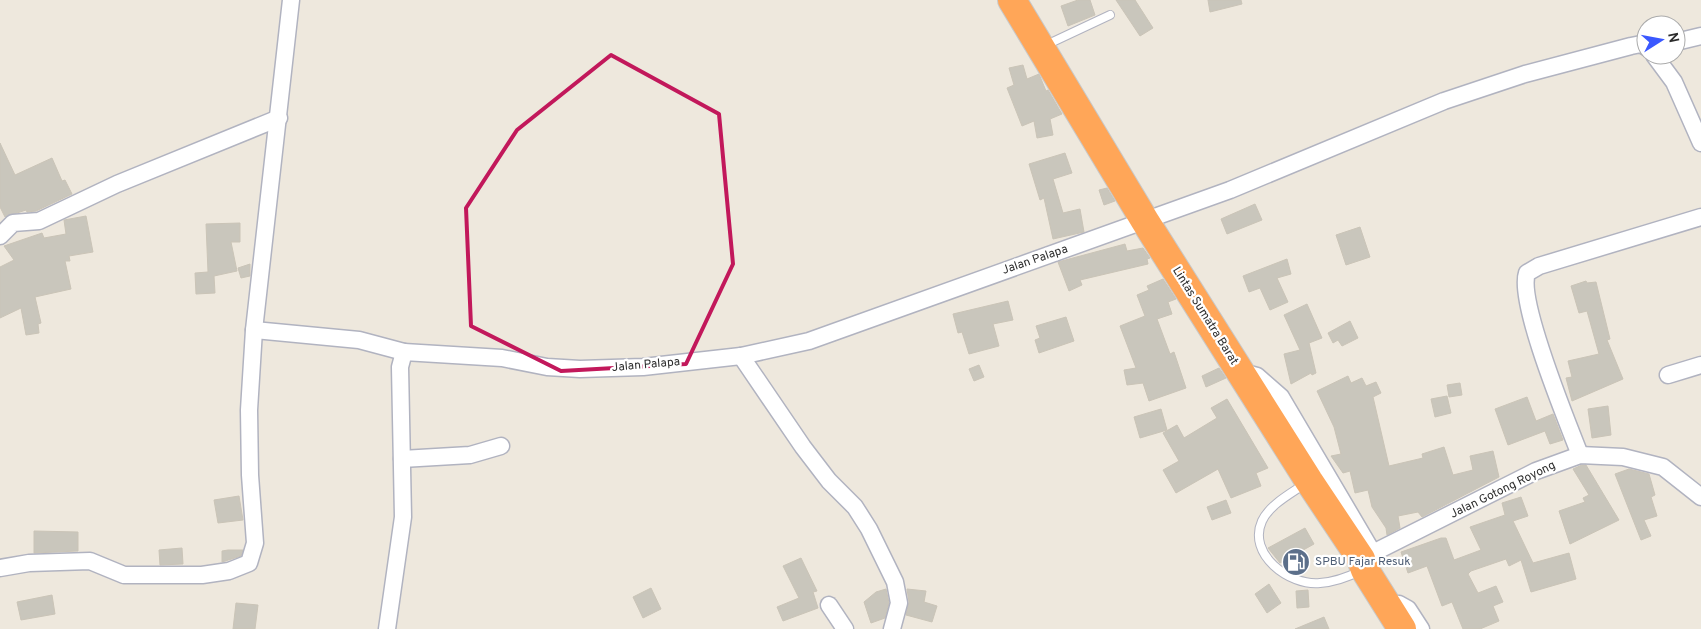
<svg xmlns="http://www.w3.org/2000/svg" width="1701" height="629" font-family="Overpass,sans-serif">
<rect width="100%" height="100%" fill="#eee8dd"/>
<!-- building -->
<g fill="#c9c6bc" stroke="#cac4b7">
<polygon points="1078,0 1090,0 1095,15 1068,26 1061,6"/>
<polygon points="1116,0 1135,0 1153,28 1140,36"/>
<polygon points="1208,0 1241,0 1242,4 1210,12"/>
<polygon points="1023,65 1027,79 1039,74 1046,91 1048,90 1062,114 1050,119 1053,135 1037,138 1034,121 1022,126 1007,88 1014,85 1009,68"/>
<polygon points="0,143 15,175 52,158 62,181 65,180 72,194 36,211 27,212 26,210 5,217 0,207"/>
<polygon points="1065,153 1072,173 1053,179 1063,213 1080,209 1084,232 1053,239 1044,198 1040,200 1029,164"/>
<polygon points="1107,188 1115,201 1104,205 1099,190"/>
<polygon points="1255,204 1262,220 1227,234 1221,219"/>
<polygon points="86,216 93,252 69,256 70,261 65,261 71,289 35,297 41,323 38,324 39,333 26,335 21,308 0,318 0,267 14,260 4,246 42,233 44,238 66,234 64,220"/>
<polygon points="240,223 240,242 231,242 237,271 214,276 215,293 196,294 195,273 208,272 206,224"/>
<polygon points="1360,227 1370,257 1346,265 1336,235"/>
<polygon points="1125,244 1127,251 1143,248 1150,258 1147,259 1148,264 1080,280 1082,285 1069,291 1058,262"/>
<polygon points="1287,259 1291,274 1277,278 1288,302 1270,310 1260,288 1249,292 1243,276"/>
<polygon points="250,264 250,276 241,278 238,268"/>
<polygon points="1163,279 1176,299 1168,302 1172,314 1157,319 1170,354 1174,352 1186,388 1149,401 1143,383 1127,385 1124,370 1136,368 1120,326 1145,316 1137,295 1149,290 1147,286"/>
<polygon points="1586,281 1587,283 1596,282 1610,339 1607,340 1623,379 1572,401 1566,378 1572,377 1568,361 1599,354 1587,311 1579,313 1571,286"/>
<polygon points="1008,301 1013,320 993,324 999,346 969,354 962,332 958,333 953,314"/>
<polygon points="1307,304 1322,338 1309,343 1316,373 1312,375 1311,373 1291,384 1284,354 1300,350 1284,315"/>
<polygon points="1066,317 1074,341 1039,353 1035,340 1040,338 1036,326"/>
<polygon points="1350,321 1358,338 1342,346 1338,340 1333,343 1328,333"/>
<polygon points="979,365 984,377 974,381 969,369"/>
<polygon points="1219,368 1226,378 1206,387 1202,376"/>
<polygon points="1348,376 1351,383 1362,378 1366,386 1376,382 1381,393 1373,397 1389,466 1423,458 1422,454 1444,447 1453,475 1473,470 1470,456 1493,451 1499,477 1422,517 1418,512 1398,516 1400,528 1387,535 1386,528 1372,507 1368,490 1355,493 1350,471 1343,473 1331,456 1341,454 1334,427 1317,391"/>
<polygon points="1460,383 1462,395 1449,397 1447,385"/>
<polygon points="1447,396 1451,413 1435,417 1431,399"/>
<polygon points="1527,397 1536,421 1553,414 1563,440 1550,444 1545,431 1508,445 1495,409"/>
<polygon points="1227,399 1268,468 1256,473 1261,486 1231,498 1218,469 1176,493 1163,470 1179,461 1163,433 1177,425 1184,438 1217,418 1211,408"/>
<polygon points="1608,406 1611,435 1592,438 1588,409"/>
<polygon points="1161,409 1167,430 1140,438 1134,417"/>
<polygon points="1582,465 1586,465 1619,520 1570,544 1559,511 1585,502 1583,498 1589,495 1573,469"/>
<polygon points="1629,469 1649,474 1655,495 1651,497 1657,516 1644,520 1651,536 1641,540 1615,474"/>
<polygon points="239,496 243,520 218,523 214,500"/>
<polygon points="1521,497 1528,516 1513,521 1533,563 1569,553 1576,579 1531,592 1521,560 1509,566 1506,559 1471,571 1468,574 1478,593 1496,586 1503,602 1493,606 1499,621 1480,629 1463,629 1452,602 1442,606 1427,566 1408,573 1401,552 1441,538 1446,538 1454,560 1481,550 1470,527 1505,515 1502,503"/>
<polygon points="1226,500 1231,513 1212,520 1207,507"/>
<polygon points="1305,528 1314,544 1280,563 1268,548"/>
<polygon points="34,531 78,532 78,551 34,553"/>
<polygon points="182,548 183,564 160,565 159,550"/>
<polygon points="228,550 243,550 241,556 222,562 222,551"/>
<polygon points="801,558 817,591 813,592 818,608 783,621 777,607 799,598 783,566"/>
<polygon points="1269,584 1281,603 1267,613 1255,594"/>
<polygon points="651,588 661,609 643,618 633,597"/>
<polygon points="886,589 889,603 885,618 871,623 864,602 876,592"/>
<polygon points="907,589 926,591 924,602 937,606 932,622 906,615 909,602"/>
<polygon points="1308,590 1309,607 1297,608 1296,591"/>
<polygon points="52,595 55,614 21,620 17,602"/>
<polygon points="236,603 258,605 255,629 233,629"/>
<polygon points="1324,617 1329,629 1295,629"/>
</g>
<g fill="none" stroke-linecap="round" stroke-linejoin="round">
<!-- lane casing -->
<g stroke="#b1b3c0" stroke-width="10">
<g id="lane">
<polyline points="1044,46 1110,15"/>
<path d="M1306,483C1292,493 1270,504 1262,521C1247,554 1289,586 1320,583C1334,582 1348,577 1360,571"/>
</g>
</g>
<!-- street casing -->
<g stroke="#b1b3c0" stroke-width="19">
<g id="street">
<polyline points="1676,42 1701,36"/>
<polyline points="1654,55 1674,82 1701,143"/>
<polyline points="0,236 13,223 39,221 117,184 279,118"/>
<polyline points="254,330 359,340 404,352"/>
<polyline points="741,356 803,447 829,481 855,507 869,529 895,582 899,603 892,629"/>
<polyline points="1242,372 1257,376 1281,397 1373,553"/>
<polyline points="1668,375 1701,365"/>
<path d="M1580,455C1567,421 1517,301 1527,273L1539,266L1701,217"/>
<polyline points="402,459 470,455 501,446"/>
<polyline points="1361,559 1536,471 1580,455 1623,457 1663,467 1701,497"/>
<polyline points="0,568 29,563 90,561 124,575 202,575 229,571 249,563 255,543 250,475 249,410 254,330 291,0"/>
<polyline points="829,605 845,629"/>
<polyline points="1387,606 1399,604 1408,609 1421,629"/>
<polyline points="387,629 403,517 400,367 404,352 502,358 547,367 580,369 643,367 741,356 809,341 1230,190 1444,101 1525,74 1631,46 1641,44 1646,47"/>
</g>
</g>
<!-- highway casing -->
<g stroke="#c8c8c8" stroke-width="30">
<polyline id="highway" points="1012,0 1145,221 1309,481 1361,559 1365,570 1402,629"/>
</g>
<!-- lane -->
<use href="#lane" stroke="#fff" stroke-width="8"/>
<!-- street -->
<use href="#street" stroke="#fff" stroke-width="16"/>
<!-- highway -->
<use href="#highway" stroke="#ffa658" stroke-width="28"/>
</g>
<!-- marked area -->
<path fill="none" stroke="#c2185b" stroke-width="4" stroke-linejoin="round" d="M611,55L719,114L733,264L686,364L561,371L471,326L466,208L517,130Z"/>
<!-- icons -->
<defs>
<g id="fuel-disc" transform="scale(1.4375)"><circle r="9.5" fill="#5c6f8a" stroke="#fff"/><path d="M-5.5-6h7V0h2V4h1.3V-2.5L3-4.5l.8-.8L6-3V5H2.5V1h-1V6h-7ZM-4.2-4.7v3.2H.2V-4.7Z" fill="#fff"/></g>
</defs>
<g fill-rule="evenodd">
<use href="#fuel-disc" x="1296" y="562"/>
</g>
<g text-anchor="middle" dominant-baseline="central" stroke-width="4.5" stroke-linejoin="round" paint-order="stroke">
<!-- street labels -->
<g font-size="12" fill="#2c2c2c" stroke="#fff">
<text transform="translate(1035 260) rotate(-19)">Jalan Palapa</text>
<text transform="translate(1205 316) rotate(58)">Lintas Sumatra Barat</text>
<text transform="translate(646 365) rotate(-5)">Jalan Palapa</text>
<text transform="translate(1503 490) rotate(-26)">Jalan Gotong Royong</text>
</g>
<!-- service labels -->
<g font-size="12" fill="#4e5e75" stroke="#fff" text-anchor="start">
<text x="1315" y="562">SPBU Fajar Resuk</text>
</g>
</g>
<!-- north arrow -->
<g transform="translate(1661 40) rotate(79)"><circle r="24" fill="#ffffff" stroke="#ababab"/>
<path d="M0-4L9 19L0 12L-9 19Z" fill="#3a58ff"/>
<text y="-8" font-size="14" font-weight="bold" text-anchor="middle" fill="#2c2c2c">N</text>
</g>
</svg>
